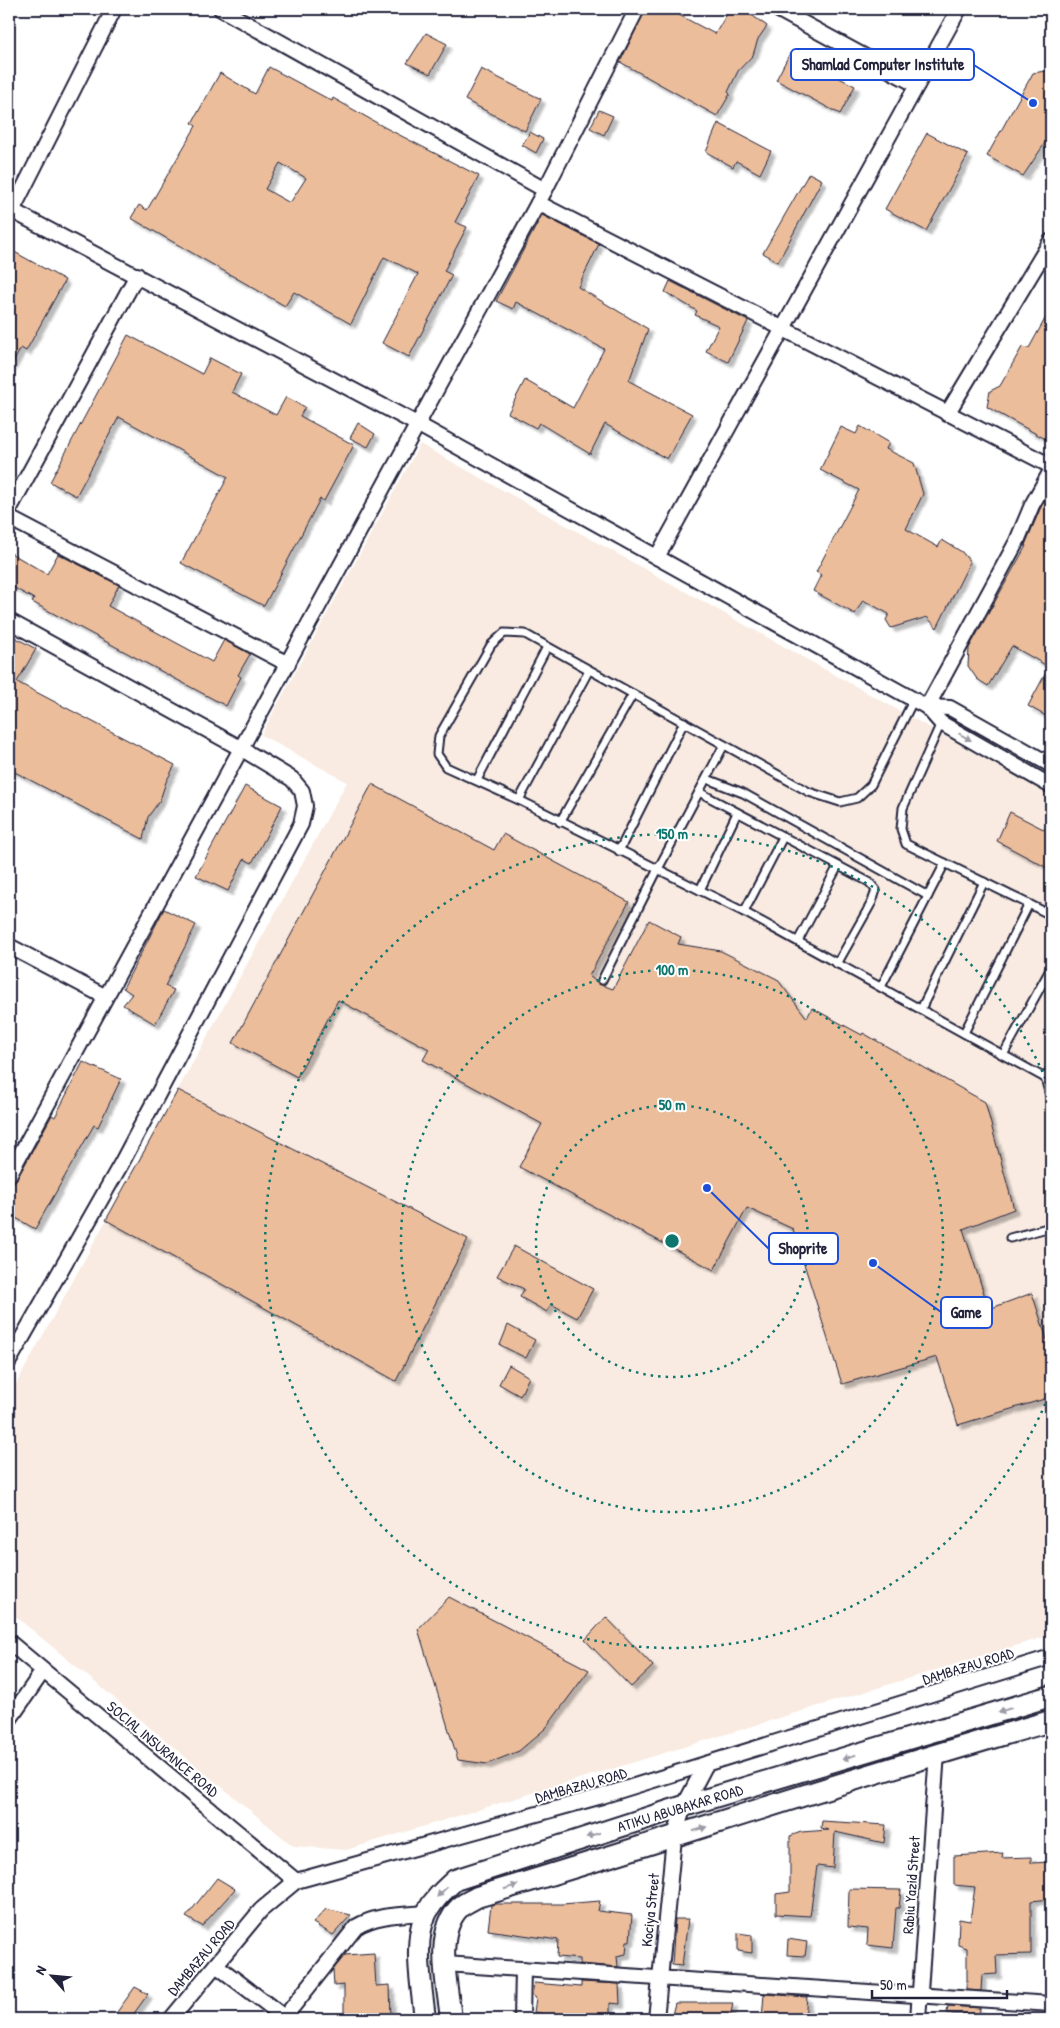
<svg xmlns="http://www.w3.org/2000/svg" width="1060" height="2028" font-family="'Patrick Hand',sans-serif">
<defs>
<filter id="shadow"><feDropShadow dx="4.5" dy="4.5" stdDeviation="1" flood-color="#0004"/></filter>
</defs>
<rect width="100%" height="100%" fill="#fff"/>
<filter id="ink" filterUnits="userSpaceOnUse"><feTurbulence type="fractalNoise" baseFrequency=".02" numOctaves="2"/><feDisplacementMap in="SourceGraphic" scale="10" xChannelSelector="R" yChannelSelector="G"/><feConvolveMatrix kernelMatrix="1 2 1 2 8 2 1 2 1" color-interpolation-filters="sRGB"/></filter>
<g filter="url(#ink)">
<!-- built -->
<polygon fill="#f9ebe1" points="420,444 1051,795 1051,1635 346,1850 293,1846 9,1611 9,1397 347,782 261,735"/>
<!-- building -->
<g fill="#ebbd9b" stroke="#22223b" fill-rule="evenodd" filter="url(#shadow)">
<polygon points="646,9 679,9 679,15 715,34 730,9 743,9 767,26 758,39 753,55 738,71 728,92 730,94 717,116 620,62"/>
<polygon points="426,33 447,44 430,74 407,63"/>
<polygon points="790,53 855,86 840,114 776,80"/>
<path d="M269,67L332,101L333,98L384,127L479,176L455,222L467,227L444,271L452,275L409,357L382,343L418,274L384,257L351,324L294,292L285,306L131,218L139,205L147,210L196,126L192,123L220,73L255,94ZM280,163L306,178L290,203L265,189Z"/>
<polygon points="481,69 541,99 525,131 465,100"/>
<polygon points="1051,70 1051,134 1023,176 987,156 1033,73"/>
<polygon points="599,110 613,116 604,135 590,128"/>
<polygon points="718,123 771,151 760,174 736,161 733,167 706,152"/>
<polygon points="530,132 543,139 536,153 522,145"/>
<polygon points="927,133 968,155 926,231 885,209"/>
<polygon points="809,173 822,180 778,262 763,253"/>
<polygon points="542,215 599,244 578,287 648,329 629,381 692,414 667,459 605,424 590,454 539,423 536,428 508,413 525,380 573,408 604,349 516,302 513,309 496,301"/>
<polygon points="9,249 65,280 26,351 21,348 9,370"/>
<polygon points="670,281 748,321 728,362 706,351 719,326 695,315 697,311 665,292"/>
<polygon points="1051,308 1051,442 987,407 990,391 1000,386 1022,347 1029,348"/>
<polygon points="128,335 202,374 210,358 241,374 232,392 276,415 286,397 305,407 300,416 354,445 324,501 320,499 264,606 181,563 228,477 119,417 76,496 50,482"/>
<polygon points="358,423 375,434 368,447 350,438"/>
<polygon points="860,426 889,443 886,449 914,463 923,494 906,529 938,547 942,540 962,552 970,562 937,628 927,617 891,628 886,620 889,614 863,600 855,614 813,591 821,575 816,572 859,490 820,470 841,427 856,434"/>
<polygon points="1051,488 1051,707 1046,716 1028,706 1049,667 1012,646 988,686 977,679 968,666 969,648 1026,546 1025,545 1040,509"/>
<polygon points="9,552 47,574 58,554 119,585 108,606 212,662 224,640 250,654 238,675 241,677 226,706 32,602 34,599 9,585"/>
<polygon points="9,634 36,649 17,682 175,765 166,782 160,800 148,817 143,839 9,769"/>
<polygon points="372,784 494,850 503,834 629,902 589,976 599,984 613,989 649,920 681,937 678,944 721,951 777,979 807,1018 812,1008 862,1035 863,1033 985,1102 1014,1209 963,1229 989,1309 1032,1293 1051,1352 1051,1397 958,1425 937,1357 842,1384 793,1229 747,1208 714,1270 519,1167 542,1124 423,1060 429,1049 338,1000 297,1077 233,1043"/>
<polygon points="245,786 282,806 252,863 244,859 228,891 196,876"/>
<polygon points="1010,812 1051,833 1051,870 997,841"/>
<polygon points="164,909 196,925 165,986 174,990 155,1024 123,1005 132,994 123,988"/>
<polygon points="83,1062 121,1079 98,1127 94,1125 35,1229 9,1214 9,1184 17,1179 52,1115 55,1117"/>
<polygon points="178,1090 468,1239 396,1381 106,1220"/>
<polygon points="514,1246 593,1289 577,1318 551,1304 547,1312 520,1297 524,1289 497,1276"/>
<polygon points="508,1325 535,1340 526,1358 500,1345"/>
<polygon points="509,1365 529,1377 520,1396 499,1384"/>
<polygon points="449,1597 589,1670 546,1728 519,1751 487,1764 458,1760 418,1629"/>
<polygon points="606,1617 653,1666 631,1687 585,1640"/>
<polygon points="822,1821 886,1825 884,1843 835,1832 833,1868 817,1866 810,1916 776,1914 776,1894 790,1892 790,1836 801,1832 829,1830 821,1828"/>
<polygon points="1003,1853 1002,1858 1031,1857 1031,1863 1051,1862 1051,1899 1031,1901 1031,1954 996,1955 997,1974 982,1975 981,1991 967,1990 967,1948 958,1945 959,1919 970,1921 975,1887 954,1885 954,1856"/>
<polygon points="217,1878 235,1889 202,1926 186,1917"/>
<polygon points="849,1889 901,1890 899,1908 896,1908 893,1948 867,1945 868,1929 848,1927"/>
<polygon points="600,1901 598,1911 632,1915 630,1941 627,1941 626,1954 617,1956 618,1967 580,1964 580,1959 557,1957 558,1940 488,1930 491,1905 495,1904 562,1904"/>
<polygon points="326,1909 351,1915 333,1935 313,1923"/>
<polygon points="675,1919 688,1919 682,1966 672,1965"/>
<polygon points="738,1933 752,1935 752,1953 738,1951"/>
<polygon points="788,1939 807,1942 805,1956 787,1955"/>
<polygon points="374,1953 376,1986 390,1985 391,2019 344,2019 344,1985 334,1986 333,1970 345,1955"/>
<polygon points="581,1982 619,1984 620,2004 610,2003 610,2019 558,2019 559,2017 534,2012 536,1998 532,1995 534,1983 581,1987"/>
<polygon points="135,1987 148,1994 130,2019 112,2019"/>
<polygon points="764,1994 807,1997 805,2019 762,2019"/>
<polygon points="675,2003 733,2003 730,2019 671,2019"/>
<polygon points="948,2006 980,2008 979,2019 967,2019 967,2014 947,2013"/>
</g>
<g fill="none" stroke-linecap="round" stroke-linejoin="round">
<!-- lane casing -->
<g stroke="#22223b" stroke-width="11">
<g id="lane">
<polyline points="914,699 871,785 857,798 840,802 809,792 525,634 504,633 491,645 439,736 437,754 446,767 519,800 744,912 1045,1078 1051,1099"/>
<polyline points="941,723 903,808 901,829 906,844 1051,915"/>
<polyline points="707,779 743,793 928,896"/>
<polyline points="477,780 547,647"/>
<polyline points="699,792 869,882 876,890 872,902 837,964"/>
<polyline points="519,800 589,670"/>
<polyline points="560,822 633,694"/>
<polyline points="619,851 684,722"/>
<polyline points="700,890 737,813"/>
<polyline points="744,912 783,837"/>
<polyline points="798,941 838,866"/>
<polyline points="602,980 658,869 724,745"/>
<polyline points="881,987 945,863"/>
<polyline points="921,1009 984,882"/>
<polyline points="964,1033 1029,904"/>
<polyline points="1003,1055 1051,968"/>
<polyline points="1045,1078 1051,1069"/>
<polyline points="1010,1238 1051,1227"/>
</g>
</g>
<!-- street casing -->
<g stroke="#22223b" stroke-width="18">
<g id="street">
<polyline points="221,9 545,190"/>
<polyline points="777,9 917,85"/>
<polyline points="538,203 1051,466"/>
<polyline points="9,209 417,424 927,707 941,723 1051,786"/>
<polyline points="12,211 114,9"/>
<polyline points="947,414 1051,241"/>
<polyline points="9,510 137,275"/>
<polyline points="9,518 288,664"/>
<polyline points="657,557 959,9"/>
<polyline points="9,621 242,749 292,779 302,791 305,806 301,824 121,1164 9,1361"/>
<polyline points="927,707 1017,541 1032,505 1051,471"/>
<polyline points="927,707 950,708 1051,765"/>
<polyline points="9,946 104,996"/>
<polyline points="9,1175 545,190 637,9"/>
<polyline points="9,1642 296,1881"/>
<polyline points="9,1720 43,1671"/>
<polyline points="445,1964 1051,2004"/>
<polyline points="216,1965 284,2017"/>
<polyline points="171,2019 261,1910 296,1881 602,1796 1051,1657"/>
<path d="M283,2019L356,1927C377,1914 402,1915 426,1913"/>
<polyline points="522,2019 523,1969"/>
<polyline points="656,2019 674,1838 684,1806 706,1764"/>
<polyline points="918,2019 937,1753"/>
</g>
</g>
<!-- secondary casing -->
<g stroke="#22223b" stroke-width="24">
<g id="secondary">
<path d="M425,2019C422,1989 412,1939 427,1912C434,1899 444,1890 455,1880L684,1806L1051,1696"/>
<path d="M451,2019C448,1987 433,1933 460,1907C465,1903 472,1900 477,1897C669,1840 859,1775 1051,1721"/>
</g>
</g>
<!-- lane -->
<use href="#lane" stroke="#fff" stroke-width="7"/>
<!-- street -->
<use href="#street" stroke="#fff" stroke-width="14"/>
<!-- secondary -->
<use href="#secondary" stroke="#fff" stroke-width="20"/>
</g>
<!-- one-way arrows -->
<defs><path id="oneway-solid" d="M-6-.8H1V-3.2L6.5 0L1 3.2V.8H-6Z" transform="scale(1.25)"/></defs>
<g fill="#9c9ca7">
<use href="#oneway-solid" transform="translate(965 737) rotate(30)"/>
<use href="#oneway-solid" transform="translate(1005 1710) rotate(163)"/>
<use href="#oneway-solid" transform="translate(849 1757) rotate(163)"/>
<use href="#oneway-solid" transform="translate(700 1829) rotate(-18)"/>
<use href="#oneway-solid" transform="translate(593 1835) rotate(162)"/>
<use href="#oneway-solid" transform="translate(511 1887) rotate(-17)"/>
<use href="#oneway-solid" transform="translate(442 1892) rotate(136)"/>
</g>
</g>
<!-- distance rings -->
<g fill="none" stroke="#0f766e" stroke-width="2.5" stroke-dasharray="2.5 5">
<circle cx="672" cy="1241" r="136"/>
<circle cx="672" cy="1241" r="271"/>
<path d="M1051 1390A407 407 0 1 1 1051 1092"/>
</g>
<g text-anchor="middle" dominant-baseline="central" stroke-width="4" stroke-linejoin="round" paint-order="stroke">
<!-- street labels -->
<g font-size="15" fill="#22223b" stroke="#fff">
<text transform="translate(968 1666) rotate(-17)">DAMBAZAU ROAD</text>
<text transform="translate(163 1749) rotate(40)">SOCIAL INSURANCE ROAD</text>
<text transform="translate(581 1785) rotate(-16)">DAMBAZAU ROAD</text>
<text transform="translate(680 1808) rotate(-17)">ATIKU ABUBAKAR ROAD</text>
<text transform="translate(911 1885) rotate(-86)">Rabiu Yazid Street</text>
<text transform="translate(650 1910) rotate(-84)">Kociya Street</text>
<text transform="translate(201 1957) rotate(-50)">DAMBAZAU ROAD</text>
</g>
</g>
<circle cx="672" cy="1241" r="8" fill="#0f766e" stroke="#fff" stroke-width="2.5"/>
<g font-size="15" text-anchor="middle" font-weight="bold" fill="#0f766e" stroke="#fff" stroke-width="4" stroke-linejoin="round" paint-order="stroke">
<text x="672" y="839">150 m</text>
<text x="672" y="975">100 m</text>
<text x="672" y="1110">50 m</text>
</g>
<!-- callouts -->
<path fill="none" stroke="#1d4ed8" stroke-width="2" d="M1033 103L974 65M707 1188L769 1249M873 1263L941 1312"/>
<g fill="#1d4ed8" stroke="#fff" stroke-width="2">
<circle cx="1033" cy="103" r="5"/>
<circle cx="707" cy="1188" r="5"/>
<circle cx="873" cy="1263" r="5"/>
</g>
<g fill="#fff" stroke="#1d4ed8" stroke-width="2">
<rect x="791" y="49" width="183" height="31" rx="5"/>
<rect x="769" y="1233" width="69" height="31" rx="5"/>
<rect x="941" y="1297" width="51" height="31" rx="5"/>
</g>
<g font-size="16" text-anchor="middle" font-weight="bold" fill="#22223b">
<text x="883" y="70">Shamlad Computer Institute</text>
<text x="803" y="1254">Shoprite</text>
<text x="966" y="1318">Game</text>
</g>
<!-- margin -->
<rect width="1060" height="2028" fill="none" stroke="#fff" stroke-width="30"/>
<rect x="15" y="15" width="1030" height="1998" fill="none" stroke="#22223b" stroke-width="2" filter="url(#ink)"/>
<!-- north arrow -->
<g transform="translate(52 1976) rotate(297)" stroke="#ffffff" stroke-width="4" paint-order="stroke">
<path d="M0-4L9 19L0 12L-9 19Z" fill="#22223b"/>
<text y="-8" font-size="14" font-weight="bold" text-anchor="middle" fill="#22223b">N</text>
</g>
<!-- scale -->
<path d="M872 1990v8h135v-8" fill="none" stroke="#22223b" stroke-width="2.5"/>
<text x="880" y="1990" font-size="15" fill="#22223b" stroke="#ffffff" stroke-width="4" paint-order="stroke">50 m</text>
</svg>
